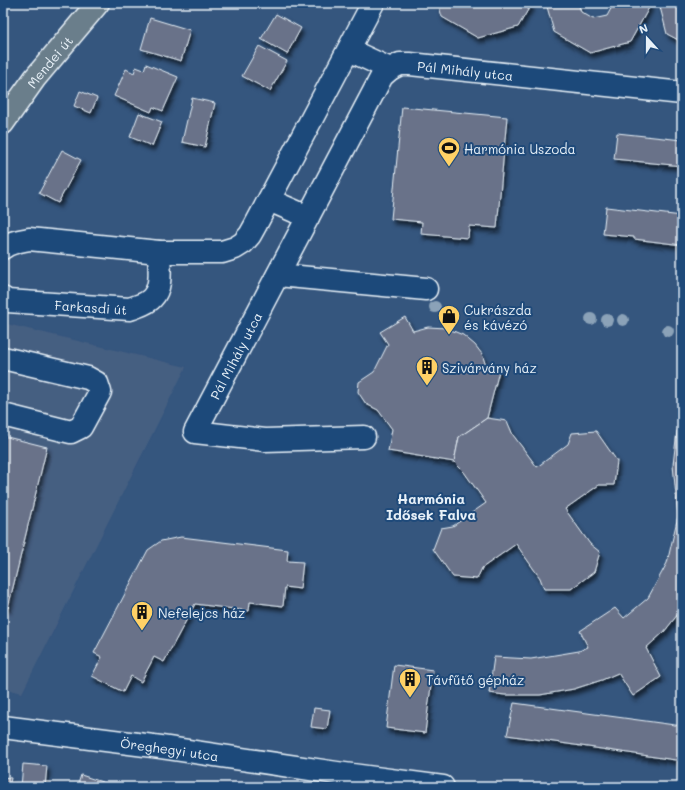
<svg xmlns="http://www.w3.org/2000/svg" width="685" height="790" font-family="Mali,sans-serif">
<defs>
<filter id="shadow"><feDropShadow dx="2.5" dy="4.5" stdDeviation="2" flood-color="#0009"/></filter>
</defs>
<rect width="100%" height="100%" fill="#35567e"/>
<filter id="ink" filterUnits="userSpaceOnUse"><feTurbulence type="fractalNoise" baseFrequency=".025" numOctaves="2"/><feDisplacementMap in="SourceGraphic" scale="8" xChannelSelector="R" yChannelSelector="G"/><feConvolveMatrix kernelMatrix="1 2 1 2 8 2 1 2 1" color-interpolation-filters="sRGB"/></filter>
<g filter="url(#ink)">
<!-- built -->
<polygon fill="#455e81" points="3,323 186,367 22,693 3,688"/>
<!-- building -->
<g fill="#697289" stroke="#e8f1f8" filter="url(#shadow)">
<polygon points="438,3 479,3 481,4 487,3 532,3 518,27 478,38 442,17"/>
<polygon points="546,3 578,3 581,12 593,19 607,16 614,3 649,3 650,6 630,42 590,53 554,32"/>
<polygon points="659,3 682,3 682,42 667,34"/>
<polygon points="276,14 301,28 287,54 261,39"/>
<polygon points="150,18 190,30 181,61 141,49"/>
<polygon points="259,46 287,61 270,91 242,76"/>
<polygon points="146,64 178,77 163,111 153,107 151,112 114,96 126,69 134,73 136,67 144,70"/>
<polygon points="80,91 97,98 91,113 74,106"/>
<polygon points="192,98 215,103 205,147 182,142"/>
<polygon points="402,107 507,117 497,228 469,226 468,238 421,234 422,222 391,219"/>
<polygon points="139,113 162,122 152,146 130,137"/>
<polygon points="617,133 682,140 682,166 614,159"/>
<polygon points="62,150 81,160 58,203 39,193"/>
<polygon points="606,207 682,216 682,245 634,239 634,237 603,234"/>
<polygon points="405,317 413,331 428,327 446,328 463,335 475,345 482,354 486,366 500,367 487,418 459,437 454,462 388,451 392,429 378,410 366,404 358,392 359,382 374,372 388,344 380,332"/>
<polygon points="487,418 507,421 513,435 537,467 568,444 572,433 596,431 617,461 614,485 599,485 565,509 590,544 600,552 594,572 571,589 544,589 540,578 516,544 482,568 477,579 453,577 433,549 441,528 453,526 486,503 464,472 454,462 459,437"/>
<polygon points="682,424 682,609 664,632 646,648 661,677 633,696 618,673 602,680 574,689 540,695 505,695 489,693 494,657 531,659 579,651 588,647 580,631 615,608 624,618 648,598 667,563 678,516 673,465 677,431"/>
<polygon points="3,436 47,447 8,608 3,607"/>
<polygon points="181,537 288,550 287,561 303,562 300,589 285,587 283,606 250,602 249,611 195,604 164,662 154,657 141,682 131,676 123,692 92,676 102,657 94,653 148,550 161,541"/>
<polygon points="394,665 433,670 425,733 386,728"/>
<polygon points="514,703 682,726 682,761 507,735"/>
<polygon points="314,708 330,710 327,729 311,727"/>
<polygon points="23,764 47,766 45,787 21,787"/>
<polygon points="81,775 117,787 77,787"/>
<polygon points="3,777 11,778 9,787 3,787"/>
</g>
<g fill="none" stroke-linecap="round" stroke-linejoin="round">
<!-- minor casing -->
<g stroke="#e8f1f8" stroke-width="25">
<g id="minor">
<path id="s1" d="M349,50L390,69L400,64H410L682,93"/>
<polyline points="269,200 308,217"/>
<path d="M3,248C10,242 20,241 29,239L159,252H222L235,248L243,243L250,235L255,226L373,3"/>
<polyline points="278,275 426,289"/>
<path id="s2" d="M3,298L7,301L130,309C137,306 147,304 152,298C163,287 159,266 159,252"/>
<polyline points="3,358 88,378 97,383 100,392 81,427 71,432 3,415"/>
<path id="s3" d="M364,437L265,440L195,432L381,78L382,76L390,69"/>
<path id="s4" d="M3,727L161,747L337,773L443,787"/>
</g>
</g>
<!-- major casing -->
<g stroke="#e8f1f8" stroke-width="25">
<g id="major">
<path id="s5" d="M3,123L35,78L98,3"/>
</g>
</g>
<!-- minor -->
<use href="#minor" stroke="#1f4a7a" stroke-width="22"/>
<!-- major -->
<use href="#major" stroke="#6b7e8b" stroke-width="22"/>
</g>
<!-- trees -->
<g fill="#8ba2b8">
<circle cx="435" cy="307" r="6"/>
<circle cx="591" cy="319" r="6"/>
<circle cx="607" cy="320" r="6"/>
<circle cx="623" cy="320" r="6"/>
<circle cx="668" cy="331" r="6"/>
</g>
</g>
<!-- icons -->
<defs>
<g id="stadium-pin" transform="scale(1.15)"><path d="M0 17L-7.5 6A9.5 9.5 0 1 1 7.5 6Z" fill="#ffd166" stroke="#1f4a7a"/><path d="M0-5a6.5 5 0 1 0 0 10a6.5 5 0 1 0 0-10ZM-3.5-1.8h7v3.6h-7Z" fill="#111"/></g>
<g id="shop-pin" transform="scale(1.15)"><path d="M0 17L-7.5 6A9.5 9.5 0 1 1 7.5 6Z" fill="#ffd166" stroke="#1f4a7a"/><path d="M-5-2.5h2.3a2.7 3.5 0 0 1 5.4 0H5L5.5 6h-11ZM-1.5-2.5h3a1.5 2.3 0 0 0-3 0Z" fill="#111"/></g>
<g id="building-pin" transform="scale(1.15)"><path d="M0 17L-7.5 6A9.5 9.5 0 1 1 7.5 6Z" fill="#ffd166" stroke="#1f4a7a"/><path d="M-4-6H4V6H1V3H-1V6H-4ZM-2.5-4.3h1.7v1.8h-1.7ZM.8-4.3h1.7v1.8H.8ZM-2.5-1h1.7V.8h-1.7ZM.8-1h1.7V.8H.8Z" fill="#111"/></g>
</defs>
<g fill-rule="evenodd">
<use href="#stadium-pin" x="449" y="148"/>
<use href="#shop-pin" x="449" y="316"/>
<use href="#building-pin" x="427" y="367"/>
<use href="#building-pin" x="142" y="612"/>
<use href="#building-pin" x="410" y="679"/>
</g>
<g text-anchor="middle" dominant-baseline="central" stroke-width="4" stroke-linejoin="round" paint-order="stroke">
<!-- street labels -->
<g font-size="13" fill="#e8f1f8" stroke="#1f4a7a">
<text stroke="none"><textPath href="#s5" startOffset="77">Mendei út</textPath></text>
<text stroke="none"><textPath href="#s1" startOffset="122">Pál Mihály utca</textPath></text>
<text stroke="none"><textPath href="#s2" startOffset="89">Farkasdi út</textPath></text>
<text stroke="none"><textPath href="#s3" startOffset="256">Pál Mihály utca</textPath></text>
<text stroke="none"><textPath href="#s4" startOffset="168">Öreghegyi utca</textPath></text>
</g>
<!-- poi labels -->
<g font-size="13" fill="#e8f1f8" stroke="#1f4a7a" text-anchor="start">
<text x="464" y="148">Harmónia Uszoda</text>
<text x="464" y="309">Cukrászda<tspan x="464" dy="15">és kávézó</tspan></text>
<text x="442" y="367">Szivárvány ház</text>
<text x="158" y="612">Nefelejcs ház</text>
<text x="426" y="679">Távfűtő gépház</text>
</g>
<!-- neighbourhood labels -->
<g font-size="14" font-weight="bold" fill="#e8f1f8" stroke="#1f4a7a">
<text x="431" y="498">Harmónia<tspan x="431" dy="16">Idősek Falva</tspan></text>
</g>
</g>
<!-- margin -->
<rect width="685" height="790" fill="none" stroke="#1f4a7a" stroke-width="16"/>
<rect x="8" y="8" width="669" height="774" fill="none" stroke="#e8f1f8" stroke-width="1.5" filter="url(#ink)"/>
<!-- north arrow -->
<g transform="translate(647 38) rotate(339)" stroke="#1f4a7a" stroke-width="3" paint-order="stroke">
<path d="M0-3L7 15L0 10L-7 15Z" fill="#e8f1f8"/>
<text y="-6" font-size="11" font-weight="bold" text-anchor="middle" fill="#e8f1f8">N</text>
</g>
</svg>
